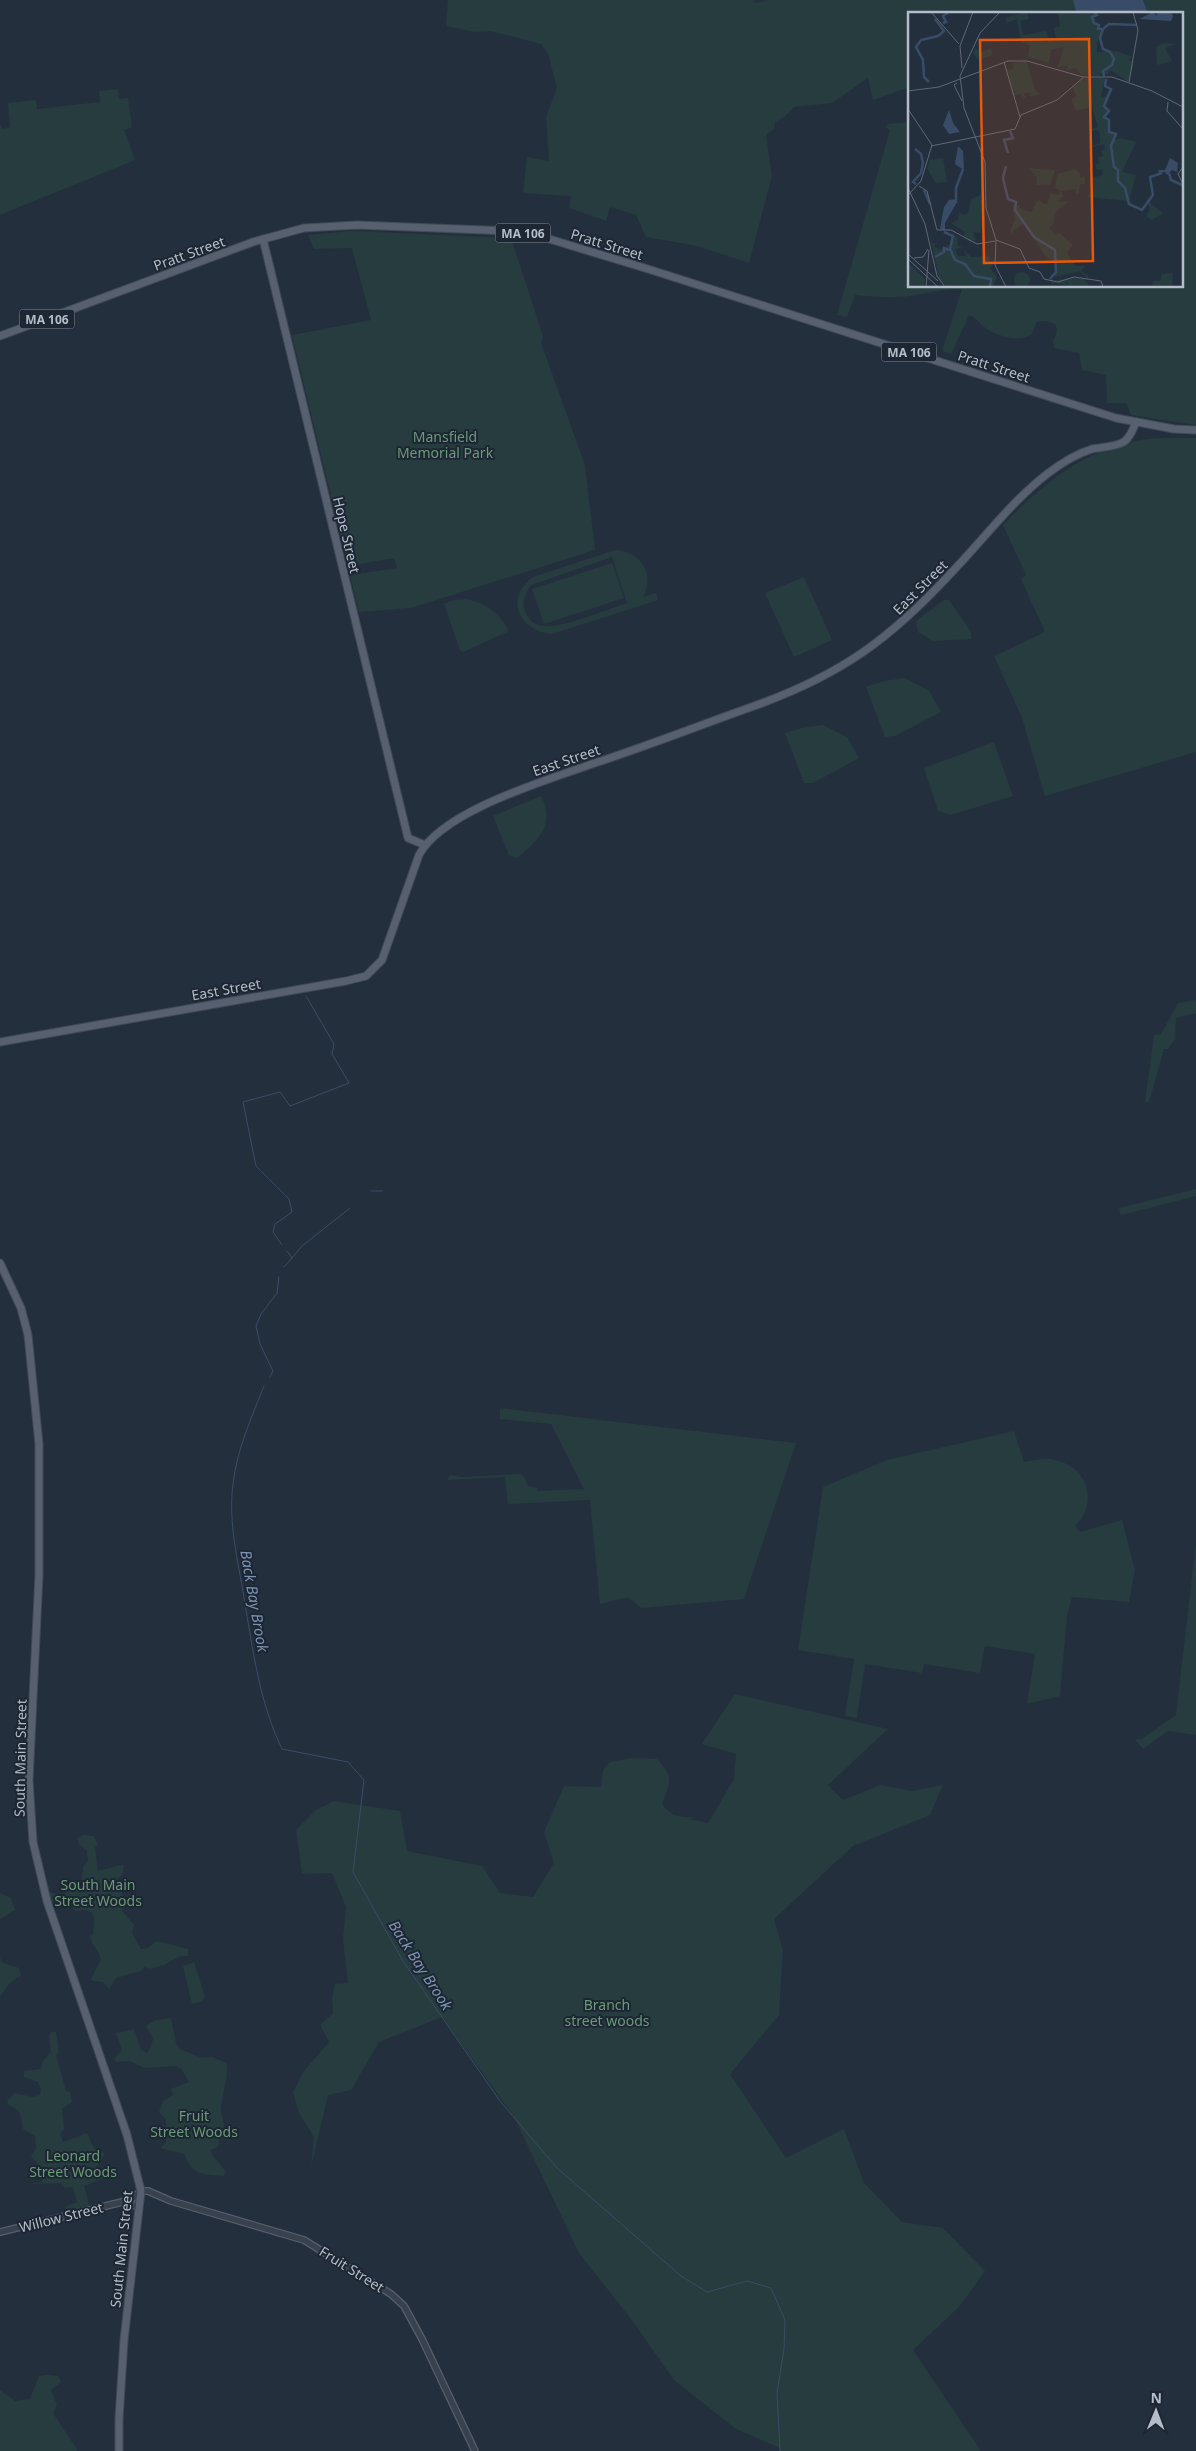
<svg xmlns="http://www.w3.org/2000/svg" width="1196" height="2451" font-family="'Noto Sans',sans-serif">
<rect width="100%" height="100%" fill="#242f3e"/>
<!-- green -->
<g fill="#263c3f" fill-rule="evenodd">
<path d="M448,0H754L755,3L769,0H1196V425L1131,415L1126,403H1107L1106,375L1082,370L1079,353L1054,348L1053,340C1057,335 1058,329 1055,324L1046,321L1037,322C1035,325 1034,330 1032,333C1022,345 994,335 984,327C978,322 977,318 969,315L951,354L942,351L962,289C939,288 918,297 895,297C882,298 868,296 855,295L847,317L837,315L890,130L885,127L888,124L910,122V286H1182V14H910V87L873,100L868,78L832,103L794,107L784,117L775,122L774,129L766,135L772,176L749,263L697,246L646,237L636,215L610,207L606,221L569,208L571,196L523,193L527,157L549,161L546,117L557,88L548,54L541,44L490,31L475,32L446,26Z"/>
<polygon points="118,89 119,99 128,98 132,127 124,130 135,160 0,215 0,124 2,129 10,127 8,103 36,100 37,109 100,102 99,91"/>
<polygon points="352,231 511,238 543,336 541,343 585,465 595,550 411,608 359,612 350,575 397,568 394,558 348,566 292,335 371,320 352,248 314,249 308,235"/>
<path d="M1161,438H1196V752L1045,796L1022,718L994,656L1045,632L1021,579L1026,575L1003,525C1047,479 1095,441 1161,438Z"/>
<path d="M615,550C640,551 656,574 643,597L656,593L658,600L552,634C520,631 503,599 533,577ZM612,557L627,603C609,609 562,628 545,626C536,626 530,621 526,614C521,603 525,594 531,585Z"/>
<polygon points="612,563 624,598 544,624 532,589"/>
<polygon points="804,577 832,640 794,657 765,593"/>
<path d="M466,599C486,603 498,612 508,629L507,632L463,652L460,650L444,604L454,600Z"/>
<polygon points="944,600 949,600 971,632 971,639 933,641 918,632 916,621"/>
<polygon points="905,678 929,691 941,712 895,736 885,737 866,687 884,681"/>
<polygon points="823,725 847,737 859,758 813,783 804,783 785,733 802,728"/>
<polygon points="994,742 1013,796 951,815 938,811 924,768"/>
<path d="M541,796C556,824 538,841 517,858L509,855L493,816Z"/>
<polygon points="1196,1000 1196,1013 1176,1018 1175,1039 1168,1049 1164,1049 1149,1102 1145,1102 1154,1035 1161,1034 1178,1003"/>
<polygon points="1196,1189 1196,1196 1121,1215 1119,1208"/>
<polygon points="500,1408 796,1443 744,1599 641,1608 628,1597 600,1604 590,1500 508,1504 505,1477 447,1480 450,1475 462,1477 520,1474 524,1477 528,1486 537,1488 537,1491 584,1489 551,1424 500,1419"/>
<path d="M1014,1431L1024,1462C1036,1460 1047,1457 1059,1461C1090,1470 1097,1505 1075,1526L1080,1532L1122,1520L1135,1570L1129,1602L1072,1597L1067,1616L1060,1696L1027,1704L1035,1654L985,1646L980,1673L924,1664L922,1673L865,1664L857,1718L845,1716L854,1659L798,1650L823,1487L887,1460Z"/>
<polygon points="1196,1542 1196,1735 1168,1731 1143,1749 1135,1739 1142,1739 1176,1715"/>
<path d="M735,1694L888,1729L828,1785L843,1800L880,1785L912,1791L943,1785L930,1815L853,1846L774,1919L783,1950L779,2015L730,2074L786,2158L844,2129L864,2183L902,2222L943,2228L985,2271L959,2307L913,2350L981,2451H779L780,2448L736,2429L674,2380L631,2319L579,2253L514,2117L442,2017L379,2042L351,2090L328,2095L311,2167L314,2137L299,2113L293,2092L304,2071L329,2042L320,2025L333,2013L332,1998L335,1984L348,1983L343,1940L346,1907L332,1873L302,1874L296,1830L316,1810L334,1801L400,1811L407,1851L482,1866L500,1893L533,1897L554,1863L544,1832L564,1786L601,1787L603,1770L610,1762L632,1758L657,1759C674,1779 671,1780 662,1804C670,1816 681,1818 695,1817L690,1819L708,1823L734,1779L736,1754L702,1744Z"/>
<path d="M84,1835L94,1836L98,1845L95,1847L98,1871L121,1865L124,1866L123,1873L116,1881L123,1896L119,1902L123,1912L134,1925L132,1933L141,1949H146L157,1941L188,1949V1956H180L164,1965L149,1969L145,1966L141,1971L116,1978L109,1989L103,1982L93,1981L91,1979L101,1959C99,1951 92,1946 90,1936L93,1935L94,1918L92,1912L84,1910L75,1911L66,1898L52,1902L48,1891L59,1896L69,1891L70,1885L81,1883L83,1867L88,1861L87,1851L79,1844L77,1838Z"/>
<polygon points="0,1893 11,1898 15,1910 0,1919"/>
<polygon points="0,1958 3,1963 19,1968 21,1975 9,1984 0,1997"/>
<polygon points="194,1962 205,1997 202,2001 192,2004 183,1966"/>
<path d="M171,2018L176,2043L180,2049L202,2058L212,2057L226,2063C230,2073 221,2098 221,2111C221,2115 224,2121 224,2126L220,2135L218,2147L211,2150L212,2155L225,2170L224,2176C201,2173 195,2178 184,2154L160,2148L166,2143V2119L159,2112L163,2101L173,2095L171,2089L189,2082L182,2070L176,2066L144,2068L130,2061L116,2062L114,2059L122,2050L116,2033L134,2029L141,2050L147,2053L151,2047L153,2039L146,2026L155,2020Z"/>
<path d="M51,2032H56L59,2052L56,2055L66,2091L70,2092L72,2102L62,2109L64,2129L60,2134L63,2142L87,2133L94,2148L104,2153L103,2157L94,2171L106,2177L84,2186L89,2204L88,2206L65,2212L66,2206L77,2202L73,2187L65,2188L61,2183L31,2184L42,2182C45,2169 38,2165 31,2156L36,2149L35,2136L23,2129C21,2117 22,2110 9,2105L7,2102L14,2093L33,2097L40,2095L41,2090L38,2082L24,2077V2071L41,2069L43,2061L51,2052L49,2035Z"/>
<polygon points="47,2375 58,2376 61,2382 51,2390 57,2405 53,2413 78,2451 0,2451 0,2390 15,2401 30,2399 39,2376"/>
</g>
<!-- water -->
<polygon fill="#394c67" points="1073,0 1143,0 1148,14 1077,14"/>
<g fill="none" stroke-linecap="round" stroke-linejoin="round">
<!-- stream -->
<g stroke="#394c67" stroke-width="1">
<polyline points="371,1191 382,1191"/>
<polyline points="282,1245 273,1232 275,1224 292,1212 289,1199 256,1166 243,1102 280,1092 290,1106 349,1083 332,1054 334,1044 306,996"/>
<polyline points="292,1258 302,1246 350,1208"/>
<polyline points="284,1267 292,1258 287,1251"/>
<polyline points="270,1377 273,1371 260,1344 256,1326 261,1314 277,1293 279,1277"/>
<path d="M264,1386C251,1419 237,1449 233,1484C228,1523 238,1560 244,1598C253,1650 259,1701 282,1749L348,1762L364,1780L353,1872L403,1961L500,2101L556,2167L681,2276L707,2292L747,2281L771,2288L785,2320L784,2349L777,2393L780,2451"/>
</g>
<!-- minor casing -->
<g stroke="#565f6c" stroke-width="8">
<g id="minor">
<polyline points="139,2207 122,2202 133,2198 141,2191 148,2191 171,2201 304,2240 391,2294 404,2306 422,2339 475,2451"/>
<polyline points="0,2232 122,2202"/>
</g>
</g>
<!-- major casing -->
<g stroke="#414a57" stroke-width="9">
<g id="major">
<polyline points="263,239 408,838 425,845"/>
<polyline points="0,336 253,242 304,228 357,225 511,231 546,238 648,269 1116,418 1174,429 1196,430"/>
<path d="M0,1042L346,981L366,976L382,960L419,855C443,810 548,780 595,763C650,745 703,724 757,705C842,674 890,639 951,573C983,540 1011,502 1047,474C1060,464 1076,454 1092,449C1102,447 1117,447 1125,441C1131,436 1133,429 1136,422"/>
<polyline points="0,1263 21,1308 28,1335 39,1444 39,1575 29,1780 33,1842 47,1901 127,2135 141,2191 124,2340 119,2419 119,2451"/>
</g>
</g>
<!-- minor -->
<use href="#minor" stroke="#38414e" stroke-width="5.5"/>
<!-- major -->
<use href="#major" stroke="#56606e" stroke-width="7"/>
</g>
<g text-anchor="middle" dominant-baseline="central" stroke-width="4" stroke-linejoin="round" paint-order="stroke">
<!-- shield labels -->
<g fill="#1d2633" stroke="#878f9c" stroke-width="1">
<rect x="495.5" y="223.5" width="55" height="19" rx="4"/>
<rect x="19.5" y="309.5" width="55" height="19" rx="4"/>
<rect x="881.5" y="342.5" width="55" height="19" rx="4"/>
</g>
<g font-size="12" font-weight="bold" fill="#b4bcc9">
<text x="523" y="233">MA 106</text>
<text x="47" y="319">MA 106</text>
<text x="909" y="352">MA 106</text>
</g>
<!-- street labels -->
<g font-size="14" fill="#b4bcc9" stroke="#1d2633">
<text transform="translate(607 244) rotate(17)">Pratt Street</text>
<text transform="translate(189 253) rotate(-20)">Pratt Street</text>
<text transform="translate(994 366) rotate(18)">Pratt Street</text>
<text transform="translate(347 535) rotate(77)">Hope Street</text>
<text transform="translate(920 587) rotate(-45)">East Street</text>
<text transform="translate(566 760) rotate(-19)">East Street</text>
<text transform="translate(226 989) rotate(-10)">East Street</text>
<text transform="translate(20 1758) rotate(-89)">South Main Street</text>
<text transform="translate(61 2217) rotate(-14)">Willow Street</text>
<text transform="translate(121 2249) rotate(-84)">South Main Street</text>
<text transform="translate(352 2269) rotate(32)">Fruit Street</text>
</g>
<!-- park labels -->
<g font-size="14" fill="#6b9a76" stroke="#1d2633">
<text x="445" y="436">Mansfield<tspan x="445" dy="16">Memorial Park</tspan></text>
<text x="98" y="1884">South Main<tspan x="98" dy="16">Street Woods</tspan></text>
<text x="607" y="2004">Branch<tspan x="607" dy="16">street woods</tspan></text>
<text x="194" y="2115">Fruit<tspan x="194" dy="16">Street Woods</tspan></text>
<text x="73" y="2155">Leonard<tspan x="73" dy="16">Street Woods</tspan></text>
</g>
<!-- water labels -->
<g font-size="15" font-style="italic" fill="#7c92b1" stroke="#1d2633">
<text transform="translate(255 1601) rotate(80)">Back Bay Brook</text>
<text transform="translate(421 1965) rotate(57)">Back Bay Brook</text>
</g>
</g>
<!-- overview -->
<g transform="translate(908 12)">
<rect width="275" height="275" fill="#242f3e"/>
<path d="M119,0L121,7L112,9L115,23L138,19L141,27L148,26L146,16L152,14L150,0H186L189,3L183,5L186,11L194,19L189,31V40L209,39L225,45L221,48L225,49V56L220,70L202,58L200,63L193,61L191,64L173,63L168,56L158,59L160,53L149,56L156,35L143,38L141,51L120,45L122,33L113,30L109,7L99,11L97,6ZM255,31L268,32L257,36L264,49L249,53L248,35ZM67,36L73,40L83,36L85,43L71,48L65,42ZM119,49L127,78L133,82L122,85L121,80L115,82L119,85L115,87L113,82L106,83L105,80L109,79H105L99,58L106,57L104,51ZM177,66H197L193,85L201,84L197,95L201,99L196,104L200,108V120L207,123L206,128L212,126L228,130L214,160L228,163L221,189L178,185L182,182L183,166L195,163L194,157L189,158L187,152H191L190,145L195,144L193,139L197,137L196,132L176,137L192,131V124L188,125L192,123L190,118L181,119L178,127L181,118L190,115L184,95L168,99L163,87L168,84L164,75ZM35,146L39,170L28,171L19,157L22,148ZM120,156L147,158L142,173H129L128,164L115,162L127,163ZM166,157L172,161V166L177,165V172H172L171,181L168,182V177L153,179L155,184L150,190L161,189L146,202V210L142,216L147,223L152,221L165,233L159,241L168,254H177L173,259L180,263V267L172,259L147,265V250L137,244L116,211L105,219L104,225L102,218L107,208L104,193H111L112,196L123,200L130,188L139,193L142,181L152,183V178L147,177L149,162ZM73,183L77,208L72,221L65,220L68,228L61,230L56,224L57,220L43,211L50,208L51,200L57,203L61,199L63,187ZM243,183L242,191L255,201L244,208L238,204L242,197L239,188ZM22,224L25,232L30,231L26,234L31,238L44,231L45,224H49L50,234L55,235L47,237L50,244H58L56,238L63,245L81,244L84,254L82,256L89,265L85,275H39L31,267ZM0,251L17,267L16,275H0ZM106 268a8 8 0 1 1 16 0a8 8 0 1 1-16 0ZM265,261L264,275H244L245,269H252L254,262ZM163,266L176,267L182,275H159L160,271L158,270V273L146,271L144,275L143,269Z" fill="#263c3f"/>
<path d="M245,0L249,4V0H263L265,4L263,9L231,7ZM41,98L45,111L52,120L41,122L35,113ZM50,134L55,139L56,158L47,152ZM262,146L270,151L269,160L264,158L259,163L257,160L251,161L250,158H257ZM49,187V190L37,211V218L32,217L36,195L41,188Z" fill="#394c67"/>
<path fill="none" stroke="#394c67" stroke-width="2.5" d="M186,0L189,3L184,5L186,11L191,13L190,17H194M35,11L38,10L35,4L41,0M196,64L195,59L204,53L206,47L202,40L195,37L192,26L195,17L201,12L229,13M198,67L197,74L203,77L196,94L201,99L196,105L201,108V120L208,122L203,134L206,155L210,158V169L217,176L221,192L234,198L245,183L242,165L254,161M21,70L16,65L15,48L8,35L13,28L30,24L36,19L27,7M7,137L13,142L15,151L13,161L5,170L8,172M100,141L96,128L105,126L102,119M98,154L95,166L100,187L108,190L107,198L126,225L147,238L148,260L142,267M261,161L263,168L274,173M16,178L22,192M48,191V176L55,157M36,220L45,224L42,237L47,248L57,252L66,264L83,267L82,275M27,245L36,240V236L41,238"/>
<path fill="none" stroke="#5e6776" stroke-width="1" d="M23,0L51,32M92,0L72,21L52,64L56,96L77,150L78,196L88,228L87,253L98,275M96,50L112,105M54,56L52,34L65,0M221,70L230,18L225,0M49,71L46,73L54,89M0,79L31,75L100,49H119L175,65H204L244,79L275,95M260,90L259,99L275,117M0,97L24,133L13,169L1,182M23,134L107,117L113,103L149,88L176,65M275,155L270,162L275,172M11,174L19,179L29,218H43L69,232L87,229M0,176L17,212L29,264L37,275M88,228L112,237L121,256L132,260L136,267L150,270L166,265L193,269L195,275M0,242L30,269M6,246L15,245L20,237M0,247L30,275M18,275L21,238"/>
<path fill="#e8590c" fill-opacity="0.15" stroke="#e8590c" stroke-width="2.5" d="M181,27L185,249L76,251L72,28Z"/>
<rect width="275" height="275" fill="none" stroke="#b4bcc9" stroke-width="2.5"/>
</g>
<!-- north arrow -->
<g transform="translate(1156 2411) rotate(1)" stroke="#1d2633" stroke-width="4" paint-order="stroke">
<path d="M0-4L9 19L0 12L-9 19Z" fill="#b4bcc9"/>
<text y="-8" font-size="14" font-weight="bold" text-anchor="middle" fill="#b4bcc9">N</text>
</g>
</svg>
